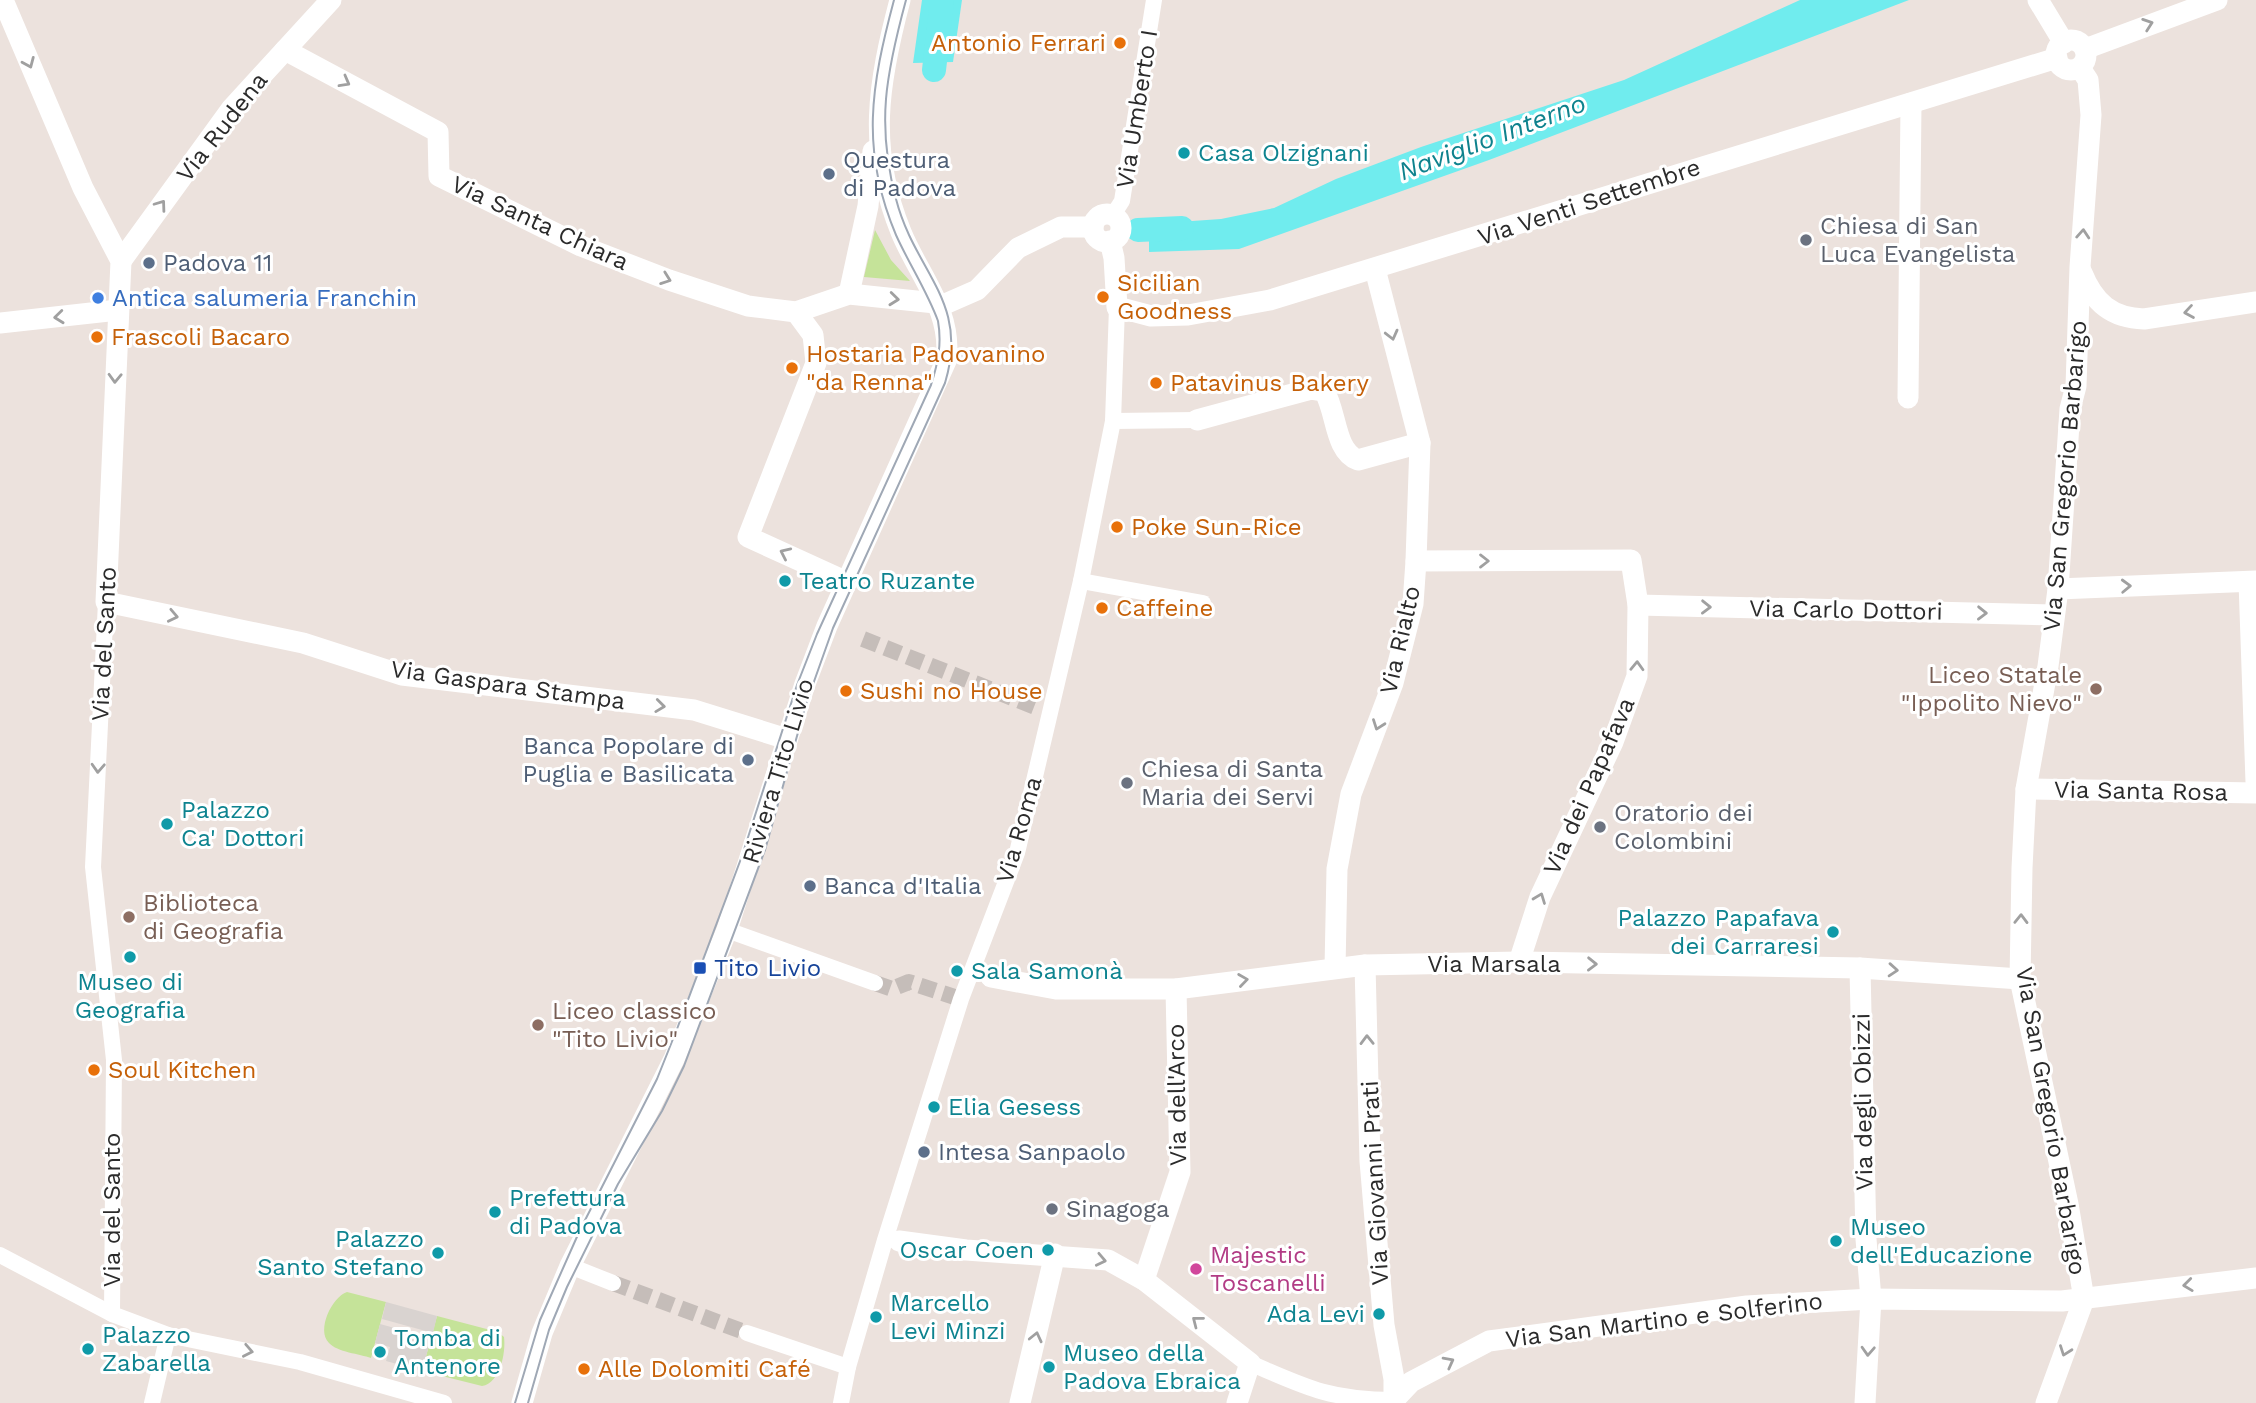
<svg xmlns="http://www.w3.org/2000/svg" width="2256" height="1403" font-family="'Work Sans',sans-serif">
<rect width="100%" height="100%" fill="#ece2dd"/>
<!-- green -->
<g fill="#c5e399">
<polygon points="875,230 891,260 910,281 864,277"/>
<path d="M347,1292L386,1302L371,1358C360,1354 337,1352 329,1343C316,1330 332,1297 347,1292Z"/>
<path d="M437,1316L498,1332L504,1337C506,1353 500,1383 482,1386L422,1371Z"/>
</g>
<!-- plaza -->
<g fill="#d9d3d0">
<polygon points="386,1302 437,1316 433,1333 382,1319"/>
<polygon points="380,1324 431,1338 422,1371 386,1361 390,1347 375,1343"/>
</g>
<!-- water -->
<g fill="#70ecee">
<polygon points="922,0 962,0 953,62 913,63"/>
<polygon points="1800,0 1909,0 1489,160 1239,249 1149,252 1149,224 1221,219 1274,208 1336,179 1421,147 1624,80"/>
</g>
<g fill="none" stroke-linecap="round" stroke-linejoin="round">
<!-- canal -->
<g stroke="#70ecee" stroke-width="24">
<polyline points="934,70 942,0"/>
<polyline points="1138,230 1182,228"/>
</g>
<!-- pedestrian-tunnel -->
<g stroke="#c5bdb9" stroke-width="16" stroke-dasharray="16 8" stroke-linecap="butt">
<polyline points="863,639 1038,708"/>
<polyline points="875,983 892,989 909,982 961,999"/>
<polyline points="613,1283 747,1333"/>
</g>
<!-- pedestrian -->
<g stroke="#fff" stroke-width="16">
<polyline points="1113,215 1122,201 1154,0"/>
<polyline points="1113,421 1197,420"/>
<polyline points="1081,581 1203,603"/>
<polyline points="106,602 93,867 114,1060 112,1314"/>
<polyline points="727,930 875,983"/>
<polyline points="0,1255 112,1314 168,1335 300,1362 444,1403"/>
<polyline points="570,1266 613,1283"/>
<polyline points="747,1333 848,1367"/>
<path d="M1250,1363C1307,1388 1331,1400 1394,1400"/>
<polyline points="152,1403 168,1335"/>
<polyline points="841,1403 848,1367 885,1240 961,999 1017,853 1081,581 1113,421 1117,307"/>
</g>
<!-- minor -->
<g stroke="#fff" stroke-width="21">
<polyline points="3,0 83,188 121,261 106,602 303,643 402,675 694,710 787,739"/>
<polyline points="2038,0 2064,43"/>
<circle cx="2071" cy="55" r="15"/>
<polyline points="2085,49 2217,0"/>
<polyline points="285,50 438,132 439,176 581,246 669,280 748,306 796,312 849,294 945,304 977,290 1018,248 1061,227 1093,227"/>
<circle cx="1107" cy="228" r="14"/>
<polyline points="1110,241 1114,258 1117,307 1151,316 1188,315 1270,300 2057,58"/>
<polyline points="121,261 232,108 331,0"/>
<path d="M2082,273C2094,303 2112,318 2144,319L2256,302"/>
<polyline points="849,294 868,206 873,151"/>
<polyline points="796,312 813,335 816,363 748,537 847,582"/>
<polyline points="0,323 118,310"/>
<polyline points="1908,398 1911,103"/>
<path d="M1197,420L1311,389L1324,391C1337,411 1334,451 1358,460L1420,443"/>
<polyline points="1416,561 1631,560 1638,605 1637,676 1613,742 1540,897 1519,962"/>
<polyline points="2249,582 2256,782"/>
<polyline points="2058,589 2256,581"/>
<polyline points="1638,605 2054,615"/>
<polyline points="2026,789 2256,793"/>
<polyline points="1365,965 1370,1161 1384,1325 1394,1379 1394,1403"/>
<polyline points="1335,968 1337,869 1351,794 1393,683 1413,604 1416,561 1420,443 1375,269"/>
<polyline points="1860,968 1866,1239 1871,1299 1865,1403"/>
<polyline points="991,977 1056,989 1176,989 1365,965 1519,962 1860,968 2020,979"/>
<polyline points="899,1241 966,1250 1108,1260 1144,1280 1250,1363 1237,1403"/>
<polyline points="1144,1280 1180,1172 1176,989"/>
<polyline points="1394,1400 1411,1382 1489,1341 1747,1306 1871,1299 2062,1301 2256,1278"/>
<path d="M522,1403L542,1333L570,1266L674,1059L727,930L805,684L827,626L946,361C953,311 919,276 901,232C867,149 878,83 900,0"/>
<polyline points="1020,1403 1055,1254"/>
<polyline points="2046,1403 2084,1299 2068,1204 2020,979 2022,868 2026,789 2048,666 2058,589 2070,409 2076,386 2080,267 2091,115 2088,80 2080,68"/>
</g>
<!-- tram -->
<g stroke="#9fa8b5" stroke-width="2">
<path d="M515,1403L540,1320L580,1230L657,1079L677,1029L742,856L797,685L817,634L931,385C938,363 942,344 938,321C927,291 909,264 896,235C860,150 871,86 894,0"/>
<path d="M528,1403L549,1330L567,1287L618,1184L662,1111L684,1066L765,850L806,704L833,628L945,383C970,301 915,273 896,199C876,124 886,74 906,0"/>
</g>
</g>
<!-- one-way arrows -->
<defs><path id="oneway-chevron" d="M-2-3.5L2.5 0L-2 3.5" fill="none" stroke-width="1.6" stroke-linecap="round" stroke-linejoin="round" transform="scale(1.75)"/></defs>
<g stroke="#a0a0a0">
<use href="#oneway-chevron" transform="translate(2148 24) rotate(-19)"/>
<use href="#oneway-chevron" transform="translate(29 63) rotate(67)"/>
<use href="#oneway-chevron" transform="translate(345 82) rotate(29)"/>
<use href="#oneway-chevron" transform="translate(161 205) rotate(-54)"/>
<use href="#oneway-chevron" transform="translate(2083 234) rotate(-86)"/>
<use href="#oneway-chevron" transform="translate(666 279) rotate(20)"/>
<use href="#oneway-chevron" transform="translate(894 299) rotate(6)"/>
<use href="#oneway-chevron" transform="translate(2189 312) rotate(171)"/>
<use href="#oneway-chevron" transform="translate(59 317) rotate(174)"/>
<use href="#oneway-chevron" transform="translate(1392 335) rotate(76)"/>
<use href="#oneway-chevron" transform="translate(115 378) rotate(92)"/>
<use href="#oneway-chevron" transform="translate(785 553) rotate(-155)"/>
<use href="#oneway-chevron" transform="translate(1484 561)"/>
<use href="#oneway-chevron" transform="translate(2126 586) rotate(-2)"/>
<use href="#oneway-chevron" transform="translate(1706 607) rotate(1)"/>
<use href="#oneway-chevron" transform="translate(1982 613) rotate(1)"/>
<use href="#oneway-chevron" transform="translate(173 616) rotate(12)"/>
<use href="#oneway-chevron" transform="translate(1637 666) rotate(-88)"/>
<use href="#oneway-chevron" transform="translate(660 706) rotate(7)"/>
<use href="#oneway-chevron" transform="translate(1378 725) rotate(110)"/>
<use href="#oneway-chevron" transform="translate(98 768) rotate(93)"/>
<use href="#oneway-chevron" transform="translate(1540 898) rotate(-69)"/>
<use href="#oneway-chevron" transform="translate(2021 919) rotate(-89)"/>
<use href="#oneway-chevron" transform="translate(1592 964) rotate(1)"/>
<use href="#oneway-chevron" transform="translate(1893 970) rotate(4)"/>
<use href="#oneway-chevron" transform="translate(1243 980) rotate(-8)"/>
<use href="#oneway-chevron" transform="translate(1367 1040) rotate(-91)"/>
<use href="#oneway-chevron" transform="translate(1101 1260) rotate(12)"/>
<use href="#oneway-chevron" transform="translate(2188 1285) rotate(173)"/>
<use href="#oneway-chevron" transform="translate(1197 1321) rotate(-142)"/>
<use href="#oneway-chevron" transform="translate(1036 1337) rotate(-77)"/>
<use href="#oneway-chevron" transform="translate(248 1351) rotate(11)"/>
<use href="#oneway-chevron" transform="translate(1868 1351) rotate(93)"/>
<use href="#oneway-chevron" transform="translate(2065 1351) rotate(110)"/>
<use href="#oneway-chevron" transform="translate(1449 1362) rotate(-28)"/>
</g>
<!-- markers -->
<g fill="#e8710a" stroke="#fff" stroke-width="2.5">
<circle cx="1120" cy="43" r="7"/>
<circle cx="1103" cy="297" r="7"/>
<circle cx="97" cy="337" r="7"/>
<circle cx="792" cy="368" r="7"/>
<circle cx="1156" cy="383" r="7"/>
<circle cx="1117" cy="527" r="7"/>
<circle cx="1102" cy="608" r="7"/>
<circle cx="846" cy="691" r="7"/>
<circle cx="94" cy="1070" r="7"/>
<circle cx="584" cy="1369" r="7"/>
</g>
<g fill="#0f9aa8" stroke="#fff" stroke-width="2.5">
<circle cx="1184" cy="153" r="7"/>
<circle cx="785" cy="581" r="7"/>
<circle cx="167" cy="824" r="7"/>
<circle cx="1833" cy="932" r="7"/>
<circle cx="130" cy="957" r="7"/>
<circle cx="957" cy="971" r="7"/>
<circle cx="934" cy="1107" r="7"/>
<circle cx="495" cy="1212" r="7"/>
<circle cx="1836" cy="1241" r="7"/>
<circle cx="1048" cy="1250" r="7"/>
<circle cx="438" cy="1253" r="7"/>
<circle cx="1379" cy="1314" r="7"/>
<circle cx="876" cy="1317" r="7"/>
<circle cx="88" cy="1349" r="7"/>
<circle cx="380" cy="1352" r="7"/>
<circle cx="1049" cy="1367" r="7"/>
</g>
<g fill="#5c6f8a" stroke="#fff" stroke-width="2.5">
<circle cx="829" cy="174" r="7"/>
<circle cx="149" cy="263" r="7"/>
<circle cx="748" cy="760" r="7"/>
<circle cx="810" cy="886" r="7"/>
<circle cx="924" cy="1152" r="7"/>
</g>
<g fill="#6b7280" stroke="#fff" stroke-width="2.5">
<circle cx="1806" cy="240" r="7"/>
<circle cx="1127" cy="783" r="7"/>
<circle cx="1600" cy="827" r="7"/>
<circle cx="1052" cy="1209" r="7"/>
</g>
<circle fill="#3f7fe0" stroke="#fff" stroke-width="2.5" cx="98" cy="298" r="7"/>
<g fill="#8d6e63" stroke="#fff" stroke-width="2.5">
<circle cx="2096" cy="689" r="7"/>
<circle cx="129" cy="917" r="7"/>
<circle cx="538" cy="1025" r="7"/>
</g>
<rect fill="#1a4fb4" stroke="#fff" stroke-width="2.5" x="693" y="961" width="14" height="14" rx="3.5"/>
<circle fill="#d1479c" stroke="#fff" stroke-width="2.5" cx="1196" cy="1269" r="7"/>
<g text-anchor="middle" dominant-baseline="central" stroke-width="6" stroke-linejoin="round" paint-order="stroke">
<!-- food labels -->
<g font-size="24" fill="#c56008" stroke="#fff" text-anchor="start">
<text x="1106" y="43" text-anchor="end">Antonio Ferrari</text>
<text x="1117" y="283">Sicilian<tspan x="1117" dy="28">Goodness</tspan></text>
<text x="111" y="337">Frascoli Bacaro</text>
<text x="806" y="354">Hostaria Padovanino<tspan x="806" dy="28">"da Renna"</tspan></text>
<text x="1170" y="383">Patavinus Bakery</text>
<text x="1131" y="527">Poke Sun-Rice</text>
<text x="1116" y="608">Caffeine</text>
<text x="860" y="691">Sushi no House</text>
<text x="108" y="1070">Soul Kitchen</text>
<text x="598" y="1369">Alle Dolomiti Café</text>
</g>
<!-- street labels -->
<g font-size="24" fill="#2b2b2b" stroke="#fff">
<text transform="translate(1137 109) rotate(-81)">Via Umberto I</text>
<text transform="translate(222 127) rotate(-52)">Via Rudena</text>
<text transform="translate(1589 202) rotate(-18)">Via Venti Settembre</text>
<text transform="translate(540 223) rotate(25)">Via Santa Chiara</text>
<text transform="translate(2065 476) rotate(-85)">Via San Gregorio Barbarigo</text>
<text transform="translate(1846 610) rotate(1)">Via Carlo Dottori</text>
<text transform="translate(1400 640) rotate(-77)">Via Rialto</text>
<text transform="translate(104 644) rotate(-87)">Via del Santo</text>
<text transform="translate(508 685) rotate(8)">Via Gaspara Stampa</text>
<text transform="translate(778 771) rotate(-73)">Riviera Tito Livio</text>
<text transform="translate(1589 786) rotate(-66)">Via dei Papafava</text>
<text transform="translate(2141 791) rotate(1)">Via Santa Rosa</text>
<text transform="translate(1019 830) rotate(-74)">Via Roma</text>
<text x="1494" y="964">Via Marsala</text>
<text transform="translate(1177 1095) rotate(-91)">Via dell'Arco</text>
<text transform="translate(1863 1102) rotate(-91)">Via degli Obizzi</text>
<text transform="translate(2051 1121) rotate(80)">Via San Gregorio Barbarigo</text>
<text transform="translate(1375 1183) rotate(-93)">Via Giovanni Prati</text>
<text transform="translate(112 1210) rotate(-90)">Via del Santo</text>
<text transform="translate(1664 1320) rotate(-7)">Via San Martino e Solferino</text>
</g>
<!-- culture labels -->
<g font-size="24" fill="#0d838f" stroke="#fff" text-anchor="start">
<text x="1198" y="153">Casa Olzignani</text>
<text x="799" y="581">Teatro Ruzante</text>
<text x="181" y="810">Palazzo<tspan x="181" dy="28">Ca' Dottori</tspan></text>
<text x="1819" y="918" text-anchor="end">Palazzo Papafava<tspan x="1819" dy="28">dei Carraresi</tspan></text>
<text x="971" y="971">Sala Samonà</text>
<text x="130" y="982" text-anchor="middle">Museo di<tspan x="130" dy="28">Geografia</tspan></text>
<text x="948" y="1107">Elia Gesess</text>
<text x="509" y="1198">Prefettura<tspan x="509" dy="28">di Padova</tspan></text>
<text x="1850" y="1227">Museo<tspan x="1850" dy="28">dell'Educazione</tspan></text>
<text x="424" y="1239" text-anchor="end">Palazzo<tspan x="424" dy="28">Santo Stefano</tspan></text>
<text x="1034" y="1250" text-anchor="end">Oscar Coen</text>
<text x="890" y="1303">Marcello<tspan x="890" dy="28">Levi Minzi</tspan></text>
<text x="1365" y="1314" text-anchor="end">Ada Levi</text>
<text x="102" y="1335">Palazzo<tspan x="102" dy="28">Zabarella</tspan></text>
<text x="394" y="1338">Tomba di<tspan x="394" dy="28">Antenore</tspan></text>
<text x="1063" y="1353">Museo della<tspan x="1063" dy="28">Padova Ebraica</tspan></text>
</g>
<!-- service labels -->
<g font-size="24" fill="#4e5e75" stroke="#fff" text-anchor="start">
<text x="843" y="160">Questura<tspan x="843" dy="28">di Padova</tspan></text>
<text x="163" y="263">Padova 11</text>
<text x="734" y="746" text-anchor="end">Banca Popolare di<tspan x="734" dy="28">Puglia e Basilicata</tspan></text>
<text x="824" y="886">Banca d'Italia</text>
<text x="938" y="1152">Intesa Sanpaolo</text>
</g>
<!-- worship labels -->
<g font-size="24" fill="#5b616d" stroke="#fff" text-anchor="start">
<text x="1820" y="226">Chiesa di San<tspan x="1820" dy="28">Luca Evangelista</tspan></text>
<text x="1141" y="769">Chiesa di Santa<tspan x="1141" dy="28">Maria dei Servi</tspan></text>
<text x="1614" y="813">Oratorio dei<tspan x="1614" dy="28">Colombini</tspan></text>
<text x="1066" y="1209">Sinagoga</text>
</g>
<!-- shop labels -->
<g font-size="24" fill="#366cbe" stroke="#fff" text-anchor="start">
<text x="112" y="298">Antica salumeria Franchin</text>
</g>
<!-- education labels -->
<g font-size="24" fill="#785e54" stroke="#fff" text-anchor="start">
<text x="2082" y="675" text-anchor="end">Liceo Statale<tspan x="2082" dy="28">"Ippolito Nievo"</tspan></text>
<text x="143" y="903">Biblioteca<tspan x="143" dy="28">di Geografia</tspan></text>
<text x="552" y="1011">Liceo classico<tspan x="552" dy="28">"Tito Livio"</tspan></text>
</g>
<!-- transit labels -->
<g font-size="24" fill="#164399" stroke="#fff" text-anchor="start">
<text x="714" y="968">Tito Livio</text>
</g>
<!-- hotel labels -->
<g font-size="24" fill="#b23c85" stroke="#fff" text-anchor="start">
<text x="1210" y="1255">Majestic<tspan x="1210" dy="28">Toscanelli</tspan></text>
</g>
<!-- water labels -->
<g font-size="26" font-style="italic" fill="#0e828d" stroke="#fff">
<text transform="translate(1492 137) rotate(-21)">Naviglio Interno</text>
</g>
</g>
</svg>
